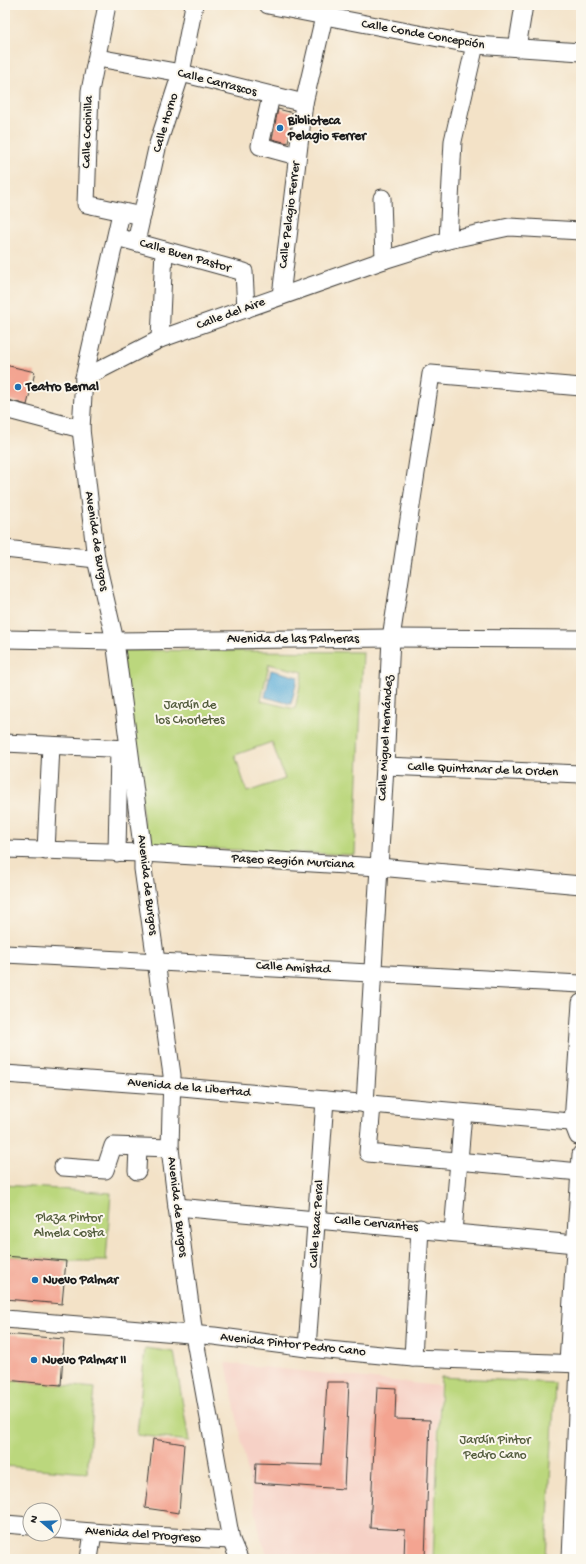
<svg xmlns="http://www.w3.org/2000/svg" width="586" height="1564" font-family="'Gochi Hand',sans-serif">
<rect width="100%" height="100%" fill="#fbf7ec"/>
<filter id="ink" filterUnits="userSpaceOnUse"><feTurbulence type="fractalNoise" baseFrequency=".025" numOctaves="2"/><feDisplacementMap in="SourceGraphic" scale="8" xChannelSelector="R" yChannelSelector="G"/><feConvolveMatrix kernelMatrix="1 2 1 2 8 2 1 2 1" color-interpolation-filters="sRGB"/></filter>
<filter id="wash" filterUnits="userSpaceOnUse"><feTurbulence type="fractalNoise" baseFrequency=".012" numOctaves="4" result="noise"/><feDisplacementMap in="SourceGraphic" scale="16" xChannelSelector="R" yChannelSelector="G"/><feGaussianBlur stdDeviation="0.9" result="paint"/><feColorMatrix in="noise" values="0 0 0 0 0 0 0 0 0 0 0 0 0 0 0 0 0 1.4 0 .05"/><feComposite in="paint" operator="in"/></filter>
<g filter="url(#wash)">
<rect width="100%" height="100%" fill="#f3e2c7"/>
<!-- built -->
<polygon fill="#f6d1c6" points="226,1363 439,1386 430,1559 269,1559 261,1539"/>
<!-- green -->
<g fill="#bbd77d" stroke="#6c7a4c" fill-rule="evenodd">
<path d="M121,650L363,652L355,855L147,846ZM269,664L303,672L295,709L261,701ZM272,742L285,779L247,792L235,755Z"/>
<polygon points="5,1185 111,1193 106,1261 66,1261 5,1256"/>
<polygon points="145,1348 174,1352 189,1441 137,1435"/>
<polygon points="441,1377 555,1383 546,1559 433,1559"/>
<polygon points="5,1380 95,1388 87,1473 5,1466"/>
</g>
<!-- water -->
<polygon fill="#5eafd9" stroke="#3d667a" points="271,670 298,677 291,704 265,697"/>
<g id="blocks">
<!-- building -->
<g fill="#f3a491">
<polygon points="278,109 293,113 288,143 272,139"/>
<polygon points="5,365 35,372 27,405 5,399"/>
<polygon points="5,1256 66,1261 62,1304 5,1299"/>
<polygon points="5,1334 64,1339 61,1385 5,1380"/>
<polygon points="327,1382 349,1382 344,1489 255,1483 256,1463 322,1465"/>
<polygon points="377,1387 396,1388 395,1419 430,1420 425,1559 404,1558 405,1530 370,1528"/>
<polygon points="153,1439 184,1444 179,1513 145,1508"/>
</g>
</g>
</g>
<g filter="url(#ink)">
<use href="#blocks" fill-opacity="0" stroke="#3c3a36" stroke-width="1"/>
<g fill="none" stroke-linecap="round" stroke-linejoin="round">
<!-- minor casing -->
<g stroke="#3c3a36" stroke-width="19">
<g id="minor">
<polyline points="107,5 90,91 86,204 142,216"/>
<polyline points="268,5 475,45 581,52"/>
<polyline points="517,48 524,5"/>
<polyline points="98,58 181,73 304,103"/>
<polyline points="271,96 260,146 297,156"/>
<polyline points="382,198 384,260"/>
<polyline points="121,213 84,378 81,429 96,559 115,641 143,853 143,869 172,1075 170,1148 177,1207 194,1335 231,1540 239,1559"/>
<polyline points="124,239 244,272 246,309"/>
<polyline points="448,240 453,141 475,45"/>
<polyline points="136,242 158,144 181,73 194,5"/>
<polyline points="281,296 304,103 324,17"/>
<polyline points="160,339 164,250"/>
<polyline points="84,378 160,339 384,260 448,240 509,227 581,231"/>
<polyline points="5,409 81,429"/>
<polyline points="5,549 96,559"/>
<polyline points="5,639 115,641 391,638 581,639"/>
<polyline points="5,743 128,749"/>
<polyline points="385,766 581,774"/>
<polyline points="5,849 143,853 379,867 581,885"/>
<polyline points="46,851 51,746"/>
<polyline points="117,853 119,749"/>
<polyline points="5,954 581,984"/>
<polyline points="5,1074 171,1086 581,1123"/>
<polyline points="365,1104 385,766 391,638 431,374 581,387"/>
<polyline points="372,1105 368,1153 580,1172"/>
<polyline points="578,1136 573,1123 581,1003"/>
<polyline points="63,1167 105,1170 113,1146 170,1148"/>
<polyline points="137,1171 138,1148"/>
<polyline points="177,1207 575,1244"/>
<polyline points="453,1232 463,1113"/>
<polyline points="5,1319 214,1336 307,1348 413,1358 581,1364"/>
<polyline points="307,1348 325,1100"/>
<polyline points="413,1358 420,1228"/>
<polyline points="568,1363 581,1154"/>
<polyline points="5,1524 30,1526"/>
<polyline points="54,1529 131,1535 231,1540"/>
<polyline points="89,1559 93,1533"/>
<polyline points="571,1559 579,1364"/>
</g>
</g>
<!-- minor -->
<use href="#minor" stroke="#fff" stroke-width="17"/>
</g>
</g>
<!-- markers -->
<g fill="#1f6fb2" stroke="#fbf7ec" stroke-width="1.5">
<circle cx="280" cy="128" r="4"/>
<circle cx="18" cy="387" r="4"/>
<circle cx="35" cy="1280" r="4"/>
<circle cx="34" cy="1360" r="4"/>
</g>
<g text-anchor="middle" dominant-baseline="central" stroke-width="4" stroke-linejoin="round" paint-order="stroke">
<!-- street labels -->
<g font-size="13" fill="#1c1c1c" stroke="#fbf7ec">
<text transform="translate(423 35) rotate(10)">Calle Conde Concepción</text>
<text transform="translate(217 83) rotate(14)">Calle Carrascos</text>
<text transform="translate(166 123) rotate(-73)">Calle Horno</text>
<text transform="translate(88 132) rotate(-88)">Calle Cocinilla</text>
<text transform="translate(290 215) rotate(-83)">Calle Pelagio Ferrer</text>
<text transform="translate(185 256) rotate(16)">Calle Buen Pastor</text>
<text transform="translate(231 314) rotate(-20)">Calle del Aire</text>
<text transform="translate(96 541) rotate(81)">Avenida de Burgos</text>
<text x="293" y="639">Avenida de las Palmeras</text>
<text transform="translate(386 738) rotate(-87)">Calle Miguel Hernández</text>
<text transform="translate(483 770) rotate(2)">Calle Quintanar de la Orden</text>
<text transform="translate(293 862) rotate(3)">Paseo Región Murciana</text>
<text transform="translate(147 885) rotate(83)">Avenida de Burgos</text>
<text transform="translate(293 968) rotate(3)">Calle Amistad</text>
<text transform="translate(189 1088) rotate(5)">Avenida de la Libertad</text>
<text transform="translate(177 1207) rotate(83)">Avenida de Burgos</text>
<text transform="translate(317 1224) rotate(-86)">Calle Isaac Peral</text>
<text transform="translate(376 1224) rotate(5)">Calle Cervantes</text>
<text transform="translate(293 1345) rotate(6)">Avenida Pintor Pedro Cano</text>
<text transform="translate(143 1535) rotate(4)">Avenida del Progreso</text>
</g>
<!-- poi labels -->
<g font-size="13" font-weight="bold" fill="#1c1c1c" stroke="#fbf7ec" text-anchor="start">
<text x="288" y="121">Biblioteca<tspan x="288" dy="15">Pelagio Ferrer</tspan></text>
<text x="26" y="387">Teatro Bernal</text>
<text x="43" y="1280">Nuevo Palmar</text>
<text x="42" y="1360">Nuevo Palmar II</text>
</g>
<!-- park labels -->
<g font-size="13" fill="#545d3e" stroke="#fbf7ec">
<text x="190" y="705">Jardín de<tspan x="190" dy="15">los Chorletes</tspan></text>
<text x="69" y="1218">Plaza Pintor<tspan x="69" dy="15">Almela Costa</tspan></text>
<text x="495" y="1440">Jardín Pintor<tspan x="495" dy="15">Pedro Cano</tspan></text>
</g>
</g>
<!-- margin -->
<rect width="586" height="1564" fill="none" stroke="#fbf7ec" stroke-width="20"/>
<!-- north arrow -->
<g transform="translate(42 1522) rotate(289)"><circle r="19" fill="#fbf7ec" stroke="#a29f99"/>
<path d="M0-3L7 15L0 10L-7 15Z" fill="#1f6fb2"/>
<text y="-6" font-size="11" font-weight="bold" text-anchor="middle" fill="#1c1c1c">N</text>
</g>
</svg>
